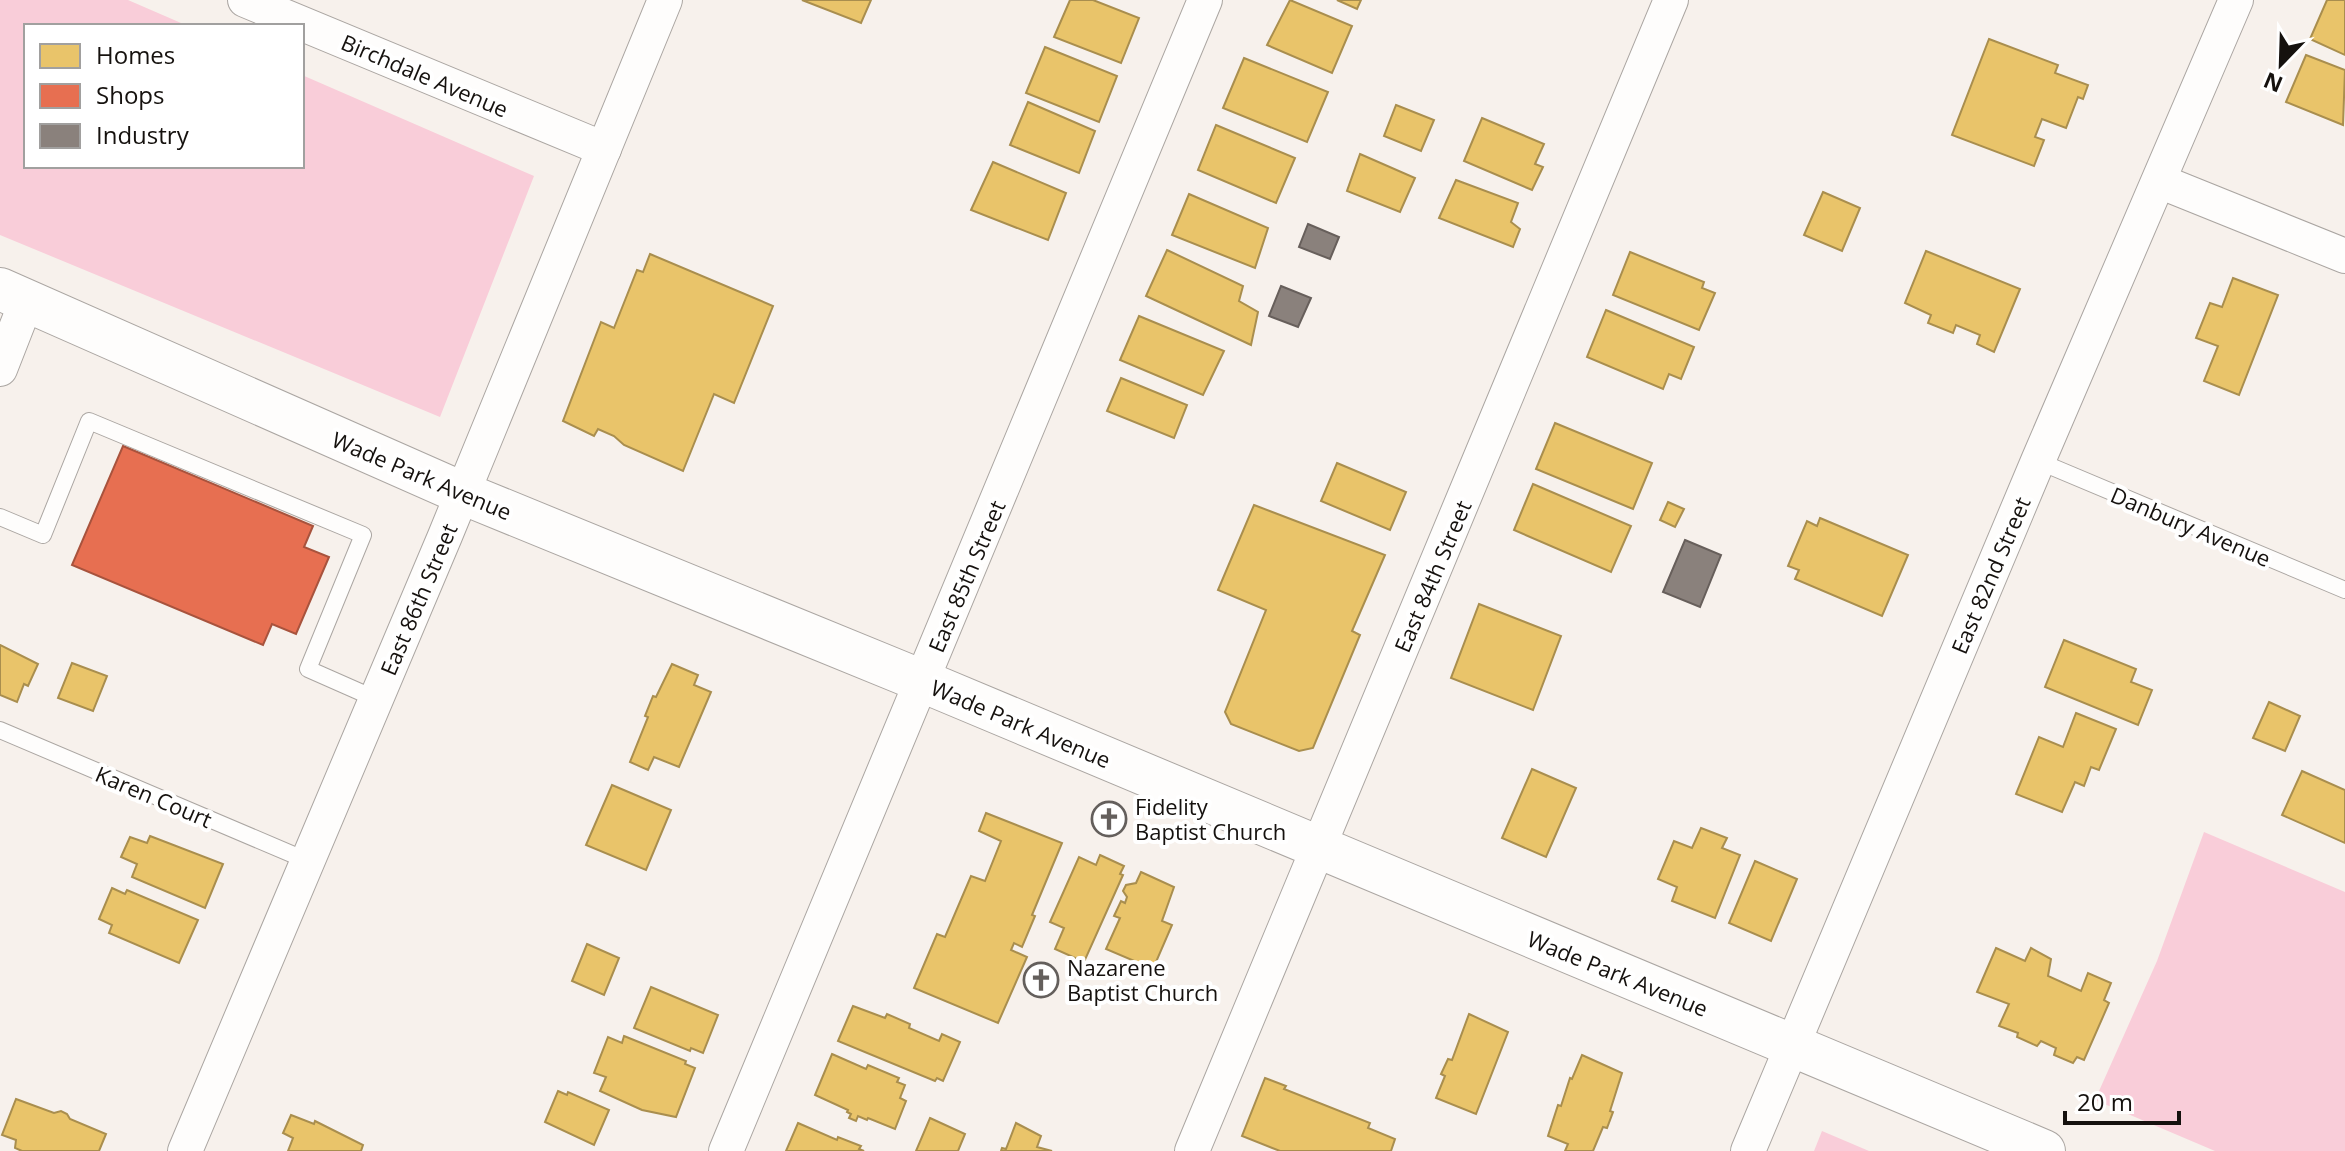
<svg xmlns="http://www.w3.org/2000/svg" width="2345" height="1151" font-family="'Open Sans',sans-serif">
<rect width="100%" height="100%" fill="#f7f1ec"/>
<!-- green -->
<g fill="#f9cdd9">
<polygon points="0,0 128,0 188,26 26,26 26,166 302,166 302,75 534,176 440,417 0,235"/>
<polygon points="2204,832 2345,892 2345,1151 2215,1151 2095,1100 2157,961"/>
<polygon points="1822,1131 1869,1151 1814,1151"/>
</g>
<!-- homes -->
<g fill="#e9c46a" stroke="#a98e4e" stroke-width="2">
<polygon points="802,0 871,0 861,23"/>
<polygon points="1070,0 1093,0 1139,18 1121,63 1054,37"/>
<polygon points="1290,0 1352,26 1332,73 1267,45"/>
<polygon points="1337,0 1361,0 1357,9"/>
<polygon points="2327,0 2345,0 2345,55 2310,39"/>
<polygon points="1989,39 2058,65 2055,73 2088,85 2083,99 2078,97 2066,128 2042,119 2035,137 2044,140 2034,166 1952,135"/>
<polygon points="1045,47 1117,76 1099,122 1026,93"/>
<polygon points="2306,55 2345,70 2343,125 2286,102"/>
<polygon points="1244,58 1328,92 1307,142 1223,108"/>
<polygon points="1028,102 1095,131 1079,173 1010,145"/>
<polygon points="1396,105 1434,120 1421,151 1384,136"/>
<polygon points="1482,118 1544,144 1535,164 1543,167 1532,190 1464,161"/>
<polygon points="1216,125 1295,158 1276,203 1198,170"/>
<polygon points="1360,154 1415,178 1400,212 1347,191"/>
<polygon points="993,162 1066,193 1048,240 971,210"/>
<polygon points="1456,180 1518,203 1511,222 1520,229 1513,247 1439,218"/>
<polygon points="1823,192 1860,208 1842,251 1804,235"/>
<polygon points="1189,194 1268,228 1255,268 1172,235"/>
<polygon points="1167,250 1243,286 1239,301 1258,312 1251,345 1146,296"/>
<polygon points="1926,251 2020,289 1994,352 1977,344 1980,335 1956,325 1953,333 1928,323 1931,315 1905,303"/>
<polygon points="1630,252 1704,282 1702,288 1715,293 1699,330 1613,295"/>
<polygon points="650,254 773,306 734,403 714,394 683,471 624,445 614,436 598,429 594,436 563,421 601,322 614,328 637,270 643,272"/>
<polygon points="2233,278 2278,295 2239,395 2204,381 2218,346 2196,338 2210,303 2222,307"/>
<polygon points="1606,310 1694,347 1681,379 1669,374 1663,389 1587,357"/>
<polygon points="1139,316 1224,351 1203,395 1120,360"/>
<polygon points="1121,378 1187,405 1174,438 1107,411"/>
<polygon points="1555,423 1652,463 1633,509 1536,469"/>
<polygon points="1337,463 1406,492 1390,530 1321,501"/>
<polygon points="1533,484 1631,526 1611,572 1514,530"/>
<polygon points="1668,502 1684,509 1675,527 1660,520"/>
<polygon points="1254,505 1385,555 1352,631 1360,635 1313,748 1299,751 1231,724 1225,712 1266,610 1218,590"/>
<polygon points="1820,518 1908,555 1882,616 1795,579 1799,570 1788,566 1807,521 1817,526"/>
<polygon points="1479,604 1561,636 1533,710 1451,678"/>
<polygon points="2064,640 2136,669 2131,682 2152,690 2138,725 2045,687"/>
<polygon points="0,645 38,664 28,686 24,684 17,702 0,695"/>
<polygon points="72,663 107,676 93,711 58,698"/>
<polygon points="672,664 698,675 694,685 711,692 679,767 654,757 648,770 630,762 648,717 645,716 653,696 656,697"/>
<polygon points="2269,702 2300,716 2285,751 2253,738"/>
<polygon points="2076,713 2116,729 2099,770 2091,767 2084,786 2075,782 2062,812 2016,794 2039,737 2063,747"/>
<polygon points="1532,769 1576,788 1546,857 1502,838"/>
<polygon points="2302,771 2345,790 2345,843 2282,815"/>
<polygon points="612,785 671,810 646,870 586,845"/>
<polygon points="986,813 1062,843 1032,915 1035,916 1022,947 1014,943 1011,950 1027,957 998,1023 914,988 937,934 945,937 971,876 985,881 1001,841 979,831"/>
<polygon points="1701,828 1727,838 1722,848 1740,855 1715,918 1672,901 1677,887 1658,879 1674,841 1692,848"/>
<polygon points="150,836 223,864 205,908 132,877 137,864 121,857 130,837 147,843"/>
<polygon points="1100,855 1124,866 1120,874 1123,875 1084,962 1055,949 1064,928 1050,922 1079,857 1096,865"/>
<polygon points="1755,861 1797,879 1771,941 1729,923"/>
<polygon points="1141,872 1174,887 1162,921 1172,925 1153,969 1106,949 1120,918 1114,916 1121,901 1125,903 1127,897 1123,891 1126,885 1136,883"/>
<polygon points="112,888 125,894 127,890 198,920 179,963 109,933 112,925 99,919"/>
<polygon points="587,944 619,958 604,995 572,981"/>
<polygon points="1996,948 2025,961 2031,948 2051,959 2048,976 2081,991 2088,973 2111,983 2104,1000 2109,1003 2084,1060 2077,1057 2073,1063 2054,1055 2056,1048 2041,1041 2037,1046 2017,1037 2018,1033 1999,1026 2009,1004 1977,992"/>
<polygon points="651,987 718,1015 703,1053 691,1048 690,1051 634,1028"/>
<polygon points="853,1006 885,1018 887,1014 910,1024 909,1028 939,1041 942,1034 960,1042 943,1081 937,1078 935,1081 838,1041"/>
<polygon points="1469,1014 1508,1032 1476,1114 1436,1098 1445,1076 1441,1074 1448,1059 1452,1060"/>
<polygon points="624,1036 686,1061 685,1064 695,1068 676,1117 642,1110 600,1091 606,1077 594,1073 608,1037 622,1043"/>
<polygon points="832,1054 866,1069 868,1065 899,1078 897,1082 905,1085 900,1098 906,1101 895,1129 868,1118 867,1120 858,1116 856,1121 849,1118 851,1114 847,1112 848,1110 815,1095"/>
<polygon points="1582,1055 1622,1073 1610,1111 1613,1112 1607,1128 1603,1127 1593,1151 1565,1151 1568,1144 1548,1136 1558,1105 1561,1106 1570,1078 1572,1079"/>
<polygon points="1265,1078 1286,1086 1284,1089 1370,1123 1368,1128 1395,1139 1391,1151 1280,1151 1242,1136"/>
<polygon points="558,1091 567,1095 568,1092 609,1110 594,1145 545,1122"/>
<polygon points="16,1099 54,1113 61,1111 67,1114 70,1119 106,1134 99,1151 22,1151 15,1148 16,1140 2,1135"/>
<polygon points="291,1115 314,1124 315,1121 363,1145 361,1151 288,1151 293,1138 283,1133"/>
<polygon points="930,1118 965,1134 958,1151 916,1151"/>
<polygon points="798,1123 837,1140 838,1137 861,1146 859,1149 864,1151 786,1151"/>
<polygon points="1016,1123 1041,1136 1037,1147 1052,1151 1001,1151 1002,1148 1006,1149"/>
</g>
<!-- shops -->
<polygon fill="#e76f51" stroke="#a8533d" stroke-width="2" points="123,446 313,526 304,547 329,557 296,634 272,624 263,645 72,565"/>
<!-- industry -->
<g fill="#8a817c" stroke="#675f5b" stroke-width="2">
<polygon points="1308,224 1339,237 1330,259 1299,247"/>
<polygon points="1281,286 1311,298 1298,327 1269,316"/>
<polygon points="1685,540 1721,555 1700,607 1663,592"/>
</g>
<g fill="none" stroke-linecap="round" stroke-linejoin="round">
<!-- service casing -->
<g stroke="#aba6a2" stroke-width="18">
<g id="service">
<polyline points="2038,461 2345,590"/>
<polyline points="0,517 43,535 89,421 363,535 308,669 376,699"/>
<polyline points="0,730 308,861"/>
</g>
</g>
<!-- minor casing -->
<g stroke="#aba6a2" stroke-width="36">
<g id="minor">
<polyline points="245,0 604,149"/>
<polyline points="2159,181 2345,256"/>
<polyline points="0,369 27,300"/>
<polyline points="185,1151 445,536 665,0"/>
<polyline points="726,1151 1205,0"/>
<polyline points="1192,1151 1671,0"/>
<polyline points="1748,1151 2038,461 2236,0"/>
</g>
</g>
<!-- tertiary casing -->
<g stroke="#aba6a2" stroke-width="44">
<polyline id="tertiary" points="0,289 462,493 922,681 2044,1151"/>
</g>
<!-- service -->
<use href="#service" stroke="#fefdfc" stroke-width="16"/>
<!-- minor -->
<use href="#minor" stroke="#fefdfc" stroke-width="34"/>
<!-- tertiary -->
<use href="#tertiary" stroke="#fefdfc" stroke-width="42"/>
</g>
<!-- icons -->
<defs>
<g id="church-ring" transform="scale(1.8)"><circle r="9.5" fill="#fff" stroke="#645f5c" stroke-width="1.5"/><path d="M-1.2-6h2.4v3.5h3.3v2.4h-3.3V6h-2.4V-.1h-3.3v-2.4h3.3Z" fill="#645f5c"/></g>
</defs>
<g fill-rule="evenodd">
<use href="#church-ring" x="1109" y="819"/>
<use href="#church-ring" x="1041" y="980"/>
</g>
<g text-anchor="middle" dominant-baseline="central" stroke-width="8" stroke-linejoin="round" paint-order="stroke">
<!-- street labels -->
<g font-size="22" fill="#15110e" stroke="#fff">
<text transform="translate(425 75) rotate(23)">Birchdale Avenue</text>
<text transform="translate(422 475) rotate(23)">Wade Park Avenue</text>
<text transform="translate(2191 526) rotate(23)">Danbury Avenue</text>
<text transform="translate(1990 575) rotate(-67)">East 82nd Street</text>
<text transform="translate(966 576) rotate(-67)">East 85th Street</text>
<text transform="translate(1432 576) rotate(-67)">East 84th Street</text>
<text transform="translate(418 599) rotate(-67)">East 86th Street</text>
<text transform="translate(1021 723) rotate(23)">Wade Park Avenue</text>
<text transform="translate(154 796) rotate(23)">Karen Court</text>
<text transform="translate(1618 973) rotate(22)">Wade Park Avenue</text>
</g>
<!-- poi labels -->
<g font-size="22" fill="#15110e" stroke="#fff" text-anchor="start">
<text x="1135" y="806">Fidelity<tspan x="1135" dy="25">Baptist Church</tspan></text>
<text x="1067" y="967">Nazarene<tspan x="1067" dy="25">Baptist Church</tspan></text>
</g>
</g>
<!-- legend -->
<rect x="24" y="24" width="280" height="144" fill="#ffffff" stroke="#a1a09f" stroke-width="2"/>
<rect x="40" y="44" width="40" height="24" fill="#e9c46a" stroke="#a1a09f" stroke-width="2"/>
<text x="96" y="64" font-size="24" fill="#15110e">Homes</text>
<rect x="40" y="84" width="40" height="24" fill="#e76f51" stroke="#a1a09f" stroke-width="2"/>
<text x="96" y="104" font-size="24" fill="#15110e">Shops</text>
<rect x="40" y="124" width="40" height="24" fill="#8a817c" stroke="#a1a09f" stroke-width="2"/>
<text x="96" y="144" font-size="24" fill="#15110e">Industry</text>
<!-- north arrow -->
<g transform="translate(2281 64) rotate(203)" stroke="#ffffff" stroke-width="6" paint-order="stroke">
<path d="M0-6L14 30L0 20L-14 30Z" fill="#15110e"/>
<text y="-12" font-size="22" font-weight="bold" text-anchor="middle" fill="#15110e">N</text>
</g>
<!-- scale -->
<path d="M2065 1111v12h114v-12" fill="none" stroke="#15110e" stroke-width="4"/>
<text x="2077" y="1111" font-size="24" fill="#15110e" stroke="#ffffff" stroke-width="6" paint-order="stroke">20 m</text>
</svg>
